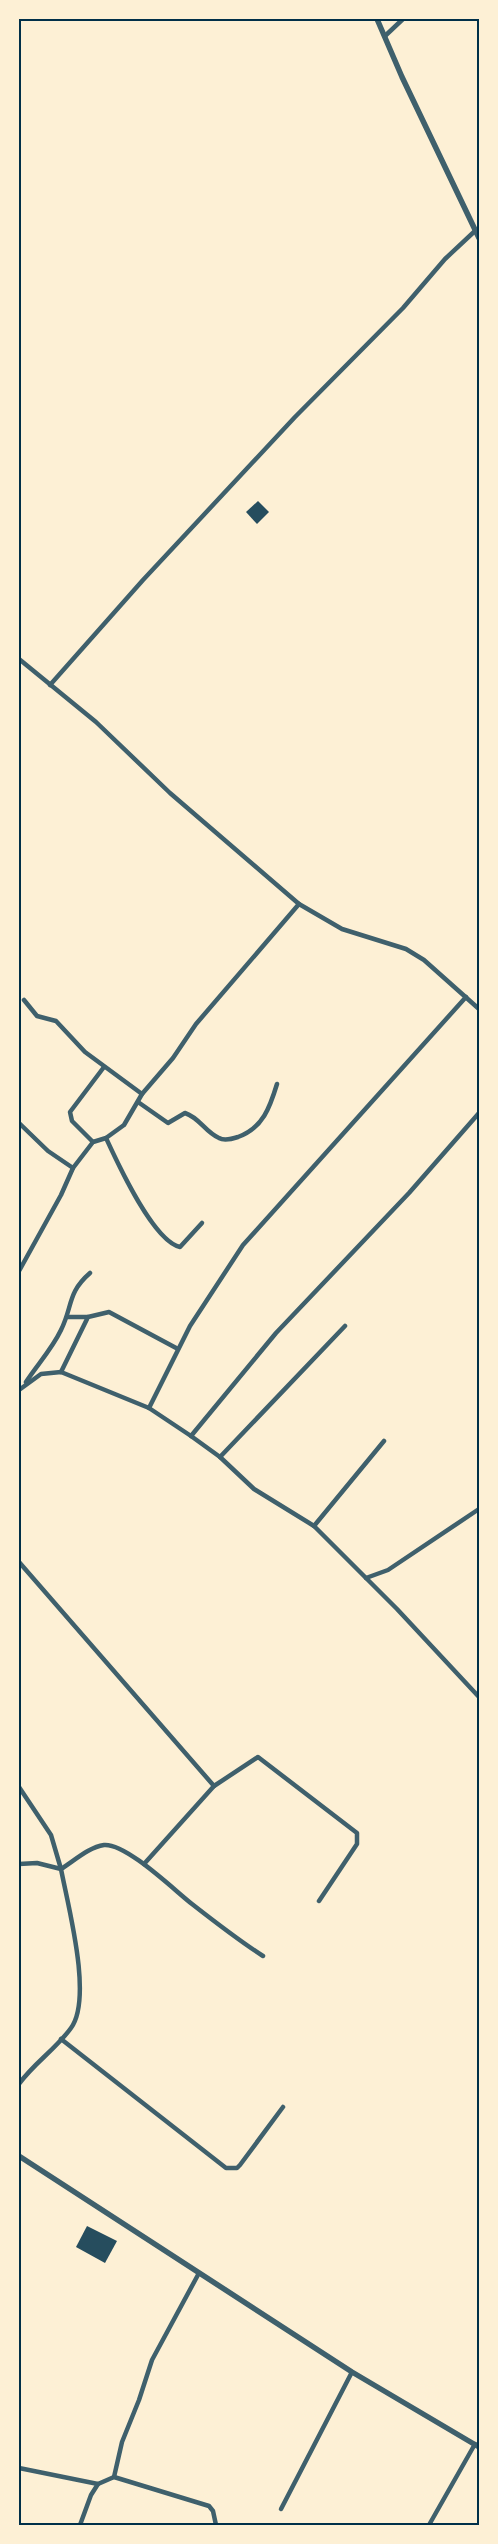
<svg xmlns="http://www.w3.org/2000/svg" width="498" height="2544" font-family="Commissioner,sans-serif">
<rect width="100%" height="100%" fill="#fdf0d5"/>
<!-- building -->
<g fill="#264d5e">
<polygon points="258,501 269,512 257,524 246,512"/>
<polygon points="87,2226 117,2241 105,2263 76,2247"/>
</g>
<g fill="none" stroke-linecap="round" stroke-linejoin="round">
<!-- minor -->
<g stroke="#3f606c" stroke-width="4.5">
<polyline points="385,36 403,19"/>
<polyline points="19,659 96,722 170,793 299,904 342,929 406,949 424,960 479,1009"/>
<polyline points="50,685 143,580 295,417 403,308 445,259 476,230"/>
<polyline points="24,1000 37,1016 56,1021 85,1052 142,1094"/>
<path d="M138,1102L168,1123L185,1113C200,1118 205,1132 219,1138C224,1141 232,1139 238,1137C263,1128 270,1107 277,1084"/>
<polyline points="19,1123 48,1151 73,1168"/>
<path d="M106,1138C118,1164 153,1241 180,1247L202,1223"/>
<polyline points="93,1142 72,1121 70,1112 104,1067"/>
<polyline points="19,1271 61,1195 73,1168 93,1142 106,1138 124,1125 142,1094 173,1058 196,1024 299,904"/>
<polyline points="67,1317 88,1317"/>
<polyline points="61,1372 88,1317 109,1312 178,1349"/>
<path d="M26,1382C37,1365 52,1349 61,1330C73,1306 67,1293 90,1273"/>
<polyline points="19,1390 41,1374 61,1372 149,1408 191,1436 220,1457 254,1489 314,1526 397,1609 479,1697"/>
<polyline points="149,1408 190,1326 243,1245 466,997"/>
<polyline points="191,1436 276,1333 409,1193 479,1113"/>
<polyline points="220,1457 345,1326"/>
<polyline points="314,1526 384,1441"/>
<polyline points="19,1562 214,1786"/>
<polyline points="366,1578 388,1570 479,1509"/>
<polyline points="19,1787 51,1835 61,1869"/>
<polyline points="19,1864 37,1863 61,1869"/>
<polyline points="144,1864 214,1786 258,1757 357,1833 357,1844 319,1901"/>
<polyline points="61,2039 226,2168 237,2168 240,2165 283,2107"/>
<path d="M19,2084C34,2063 56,2049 71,2028C93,1998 68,1906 61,1869C74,1861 89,1847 104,1845C126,1843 174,1890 192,1904C215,1922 238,1940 263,1956"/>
<polyline points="19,2468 98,2484 114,2477 209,2506 213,2511 216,2525"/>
<polyline points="114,2477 122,2442 139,2400 152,2360 199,2273"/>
<polyline points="281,2509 352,2372"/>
<polyline points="80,2525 91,2495 98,2484"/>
<polyline points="429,2525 475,2444"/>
</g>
<!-- tertiary -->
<g stroke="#3f606c" stroke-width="5.5">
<polyline points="377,19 402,77 479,238"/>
<polyline points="19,2156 352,2372 479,2447"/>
</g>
</g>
<!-- border -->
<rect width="498" height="2544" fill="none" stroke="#fdf0d5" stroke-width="40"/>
<rect x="20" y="20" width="458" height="2504" fill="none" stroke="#003049" stroke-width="2"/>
</svg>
